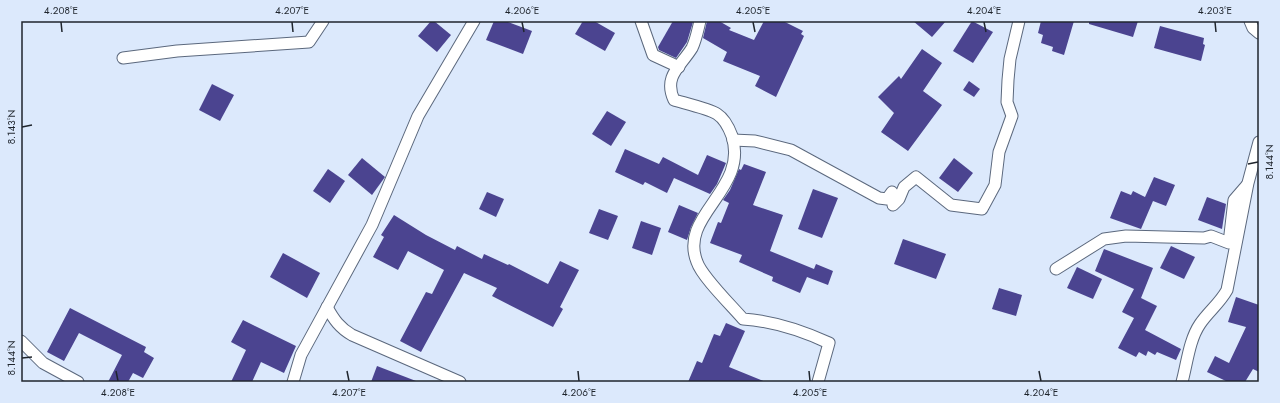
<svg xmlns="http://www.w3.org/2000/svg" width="1280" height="403" font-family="Jost,sans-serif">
<rect width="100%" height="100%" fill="#dce9fc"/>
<!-- building -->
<g fill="#4b4490">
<polygon points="431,21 434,21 451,35 437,52 418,36"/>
<polygon points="494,21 505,21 532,31 523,54 486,40"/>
<polygon points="583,21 594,21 615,33 605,51 575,34"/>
<polygon points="673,21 693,22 687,42 676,58 659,50 658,47"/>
<polygon points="707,21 719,21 731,28 729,30 754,40 764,21 783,21 803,31 801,34 804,36 776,97 755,86 760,76 723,61 727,52 703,38"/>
<polygon points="913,21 946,21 932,37"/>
<polygon points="972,21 993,32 973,63 953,51"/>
<polygon points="1041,21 1074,21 1064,55 1052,51 1053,47 1041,43 1043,35 1038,33"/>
<polygon points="1089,21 1138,21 1133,37 1089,24"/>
<polygon points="1160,26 1204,38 1203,44 1205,45 1201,61 1154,48"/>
<polygon points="922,49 942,63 923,91 942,105 908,151 881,132 894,113 878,97 899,76 901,79"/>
<polygon points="969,81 980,89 974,97 963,90"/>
<polygon points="212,84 234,95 220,121 199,110"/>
<polygon points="607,111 626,122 611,146 592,134"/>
<polygon points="625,149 659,164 663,157 698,175 707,155 726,163 717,184 710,194 674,178 667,193 645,182 643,185 615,172"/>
<polygon points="362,158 385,177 372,195 348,175"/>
<polygon points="954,158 973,173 958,192 939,178"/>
<polygon points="744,164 766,172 753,205 783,215 770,251 814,269 816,264 833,271 828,285 807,277 800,293 772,281 773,277 739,262 742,255 710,243 718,222 721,223 729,203 723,200 730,190 739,169 741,170"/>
<polygon points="328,169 345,181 330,203 313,191"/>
<polygon points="1154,177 1175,185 1166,206 1153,201 1141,229 1110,218 1121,191 1131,195 1133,191 1145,197"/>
<polygon points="813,189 838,198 822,238 798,229"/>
<polygon points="487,192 504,199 496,217 479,209"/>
<polygon points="1207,197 1226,204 1222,229 1198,220"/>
<polygon points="679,205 698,213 691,227 687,240 668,232"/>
<polygon points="599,209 618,216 608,240 589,233"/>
<polygon points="394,215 426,235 455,250 457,246 482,259 484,254 508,265 509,264 548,284 560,261 579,270 560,307 563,309 553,327 492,296 497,288 464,273 421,352 400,341 426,292 432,294 444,270 408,251 398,270 373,257 384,237 381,235"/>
<polygon points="641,221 661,228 652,255 632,248"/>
<polygon points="903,239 946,254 936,279 894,264"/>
<polygon points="1171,246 1195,257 1184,279 1160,268"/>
<polygon points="1104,249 1153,268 1141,298 1157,306 1145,330 1181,349 1176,360 1157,352 1155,355 1148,351 1146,356 1139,352 1136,357 1118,348 1134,318 1122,312 1134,289 1095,271"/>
<polygon points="283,253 320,273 307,298 270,277"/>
<polygon points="1077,267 1102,279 1093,299 1067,288"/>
<polygon points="999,288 1022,295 1016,316 992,309"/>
<polygon points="1236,297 1259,305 1259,372 1253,369 1245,382 1228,382 1207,372 1215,356 1229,363 1246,327 1228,322"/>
<polygon points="70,308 146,347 144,352 154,358 143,378 133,373 128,382 108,382 122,355 79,333 64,361 47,352"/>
<polygon points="243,320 296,346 284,373 261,362 252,382 231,382 246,350 231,342"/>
<polygon points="726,323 745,331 729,367 766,382 688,382 697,361 702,363 714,334 720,336"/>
<polygon points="377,366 416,381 416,382 371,382"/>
</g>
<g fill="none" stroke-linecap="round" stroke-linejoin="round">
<!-- street casing -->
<g stroke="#5b687d" stroke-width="13">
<g id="street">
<polyline points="641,21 653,55 679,67"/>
<path d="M700,21C698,29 696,40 692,48C681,66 663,76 674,100C684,103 710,109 717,114C725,119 729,128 732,136C749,190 678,215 697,262C702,277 732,306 743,319C774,321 801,330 829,343L818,382"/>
<polyline points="1250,21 1253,28 1259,33"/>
<polyline points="123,58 177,51 309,42 323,21"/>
<polyline points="733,140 755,141 791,150 879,198 887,199 892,192 893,205 899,199 904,187 916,177 951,205 982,209 995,185 999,152 1012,116 1007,102 1008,80 1010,59 1019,21"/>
<polyline points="1056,269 1104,239 1126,236 1204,238 1211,236 1229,243 1234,200 1247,185"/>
<path d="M327,307C334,320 340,328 352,335L460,382"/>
<polyline points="21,341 43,363 78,382"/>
<polyline points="293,382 301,355 372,225 418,116 474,21"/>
<path d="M1182,382C1187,364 1189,340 1200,324C1208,312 1220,303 1227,290L1248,183L1259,142"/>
</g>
</g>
<!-- street -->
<use href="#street" stroke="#fff" stroke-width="11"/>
</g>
<!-- ticks -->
<path fill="none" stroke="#1f252d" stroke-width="1.5" d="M61,22L62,32M292,22L293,32M522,22L524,32M753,22L755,32M984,22L986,32M1215,22L1216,32M22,127L32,125M1248,164L1258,162M22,358L32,357M116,371L118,381M347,371L349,381M578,371L579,381M809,371L810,381M1039,371L1041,381"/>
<!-- border -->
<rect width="1280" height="403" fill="none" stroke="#dce9fc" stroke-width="44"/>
<rect x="22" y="22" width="1236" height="359" fill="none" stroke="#1f252d" stroke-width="1.5"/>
<g font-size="10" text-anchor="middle" fill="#1f252d">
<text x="61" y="14">4.208°E</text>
<text x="292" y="14">4.207°E</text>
<text x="522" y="14">4.206°E</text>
<text x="753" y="14">4.205°E</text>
<text x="984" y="14">4.204°E</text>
<text x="1215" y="14">4.203°E</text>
<text transform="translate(11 127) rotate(-90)" y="4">8.143°N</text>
<text transform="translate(1269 162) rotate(-90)" y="4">8.144°N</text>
<text transform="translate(11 358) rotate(-90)" y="4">8.144°N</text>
<text x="118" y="396">4.208°E</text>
<text x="349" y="396">4.207°E</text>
<text x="579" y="396">4.206°E</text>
<text x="810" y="396">4.205°E</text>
<text x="1041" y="396">4.204°E</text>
</g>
</svg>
